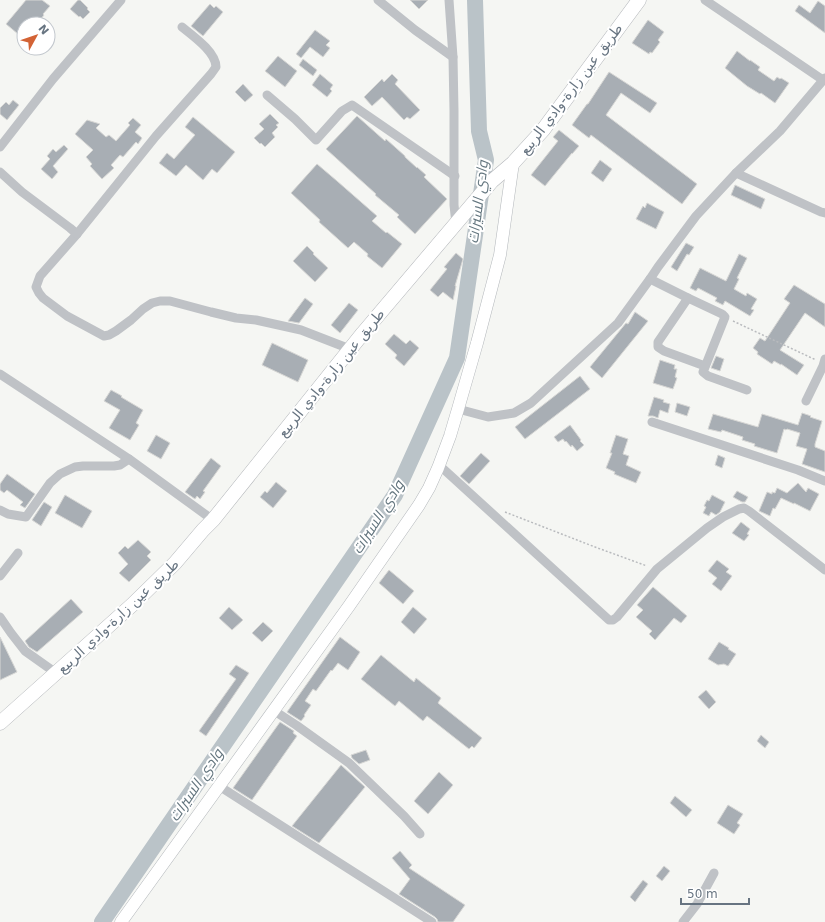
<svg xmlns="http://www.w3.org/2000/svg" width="825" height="922" font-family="'DejaVu Sans',Cairo,sans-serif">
<rect width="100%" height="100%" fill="#f5f6f3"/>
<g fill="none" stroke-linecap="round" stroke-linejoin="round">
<!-- river -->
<polyline stroke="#bac3c8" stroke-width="16" points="102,922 395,495 457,358 486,160 479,131 475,0"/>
</g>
<!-- building -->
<g fill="#a8aeb4" stroke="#d7d7d5">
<polygon points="26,0 42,0 50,6 43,14 44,15 37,24 24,24 24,39 6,24"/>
<polygon points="78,0 80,0 88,8 87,9 90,12 83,19 80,16 79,17 70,9"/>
<polygon points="410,0 428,0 419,9"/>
<polygon points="818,1 825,6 825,33 795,11 799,5 810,13"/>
<polygon points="210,4 214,8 216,6 223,12 203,36 191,26"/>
<polygon points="648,20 664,32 658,40 660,42 652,53 650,52 649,54 632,43"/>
<polygon points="315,30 330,41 326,45 330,48 323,57 310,47 301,58 296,54"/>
<polygon points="737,51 750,61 750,60 760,67 758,70 774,81 777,77 780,79 781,78 789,83 775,103 761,93 760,94 747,86 725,68"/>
<polygon points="278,56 297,71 285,87 265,71"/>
<polygon points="303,59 317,70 313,76 299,65"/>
<polygon points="609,72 657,103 650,113 621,93 606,115 697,184 682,204 591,135 589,138 572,125 587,104 588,104"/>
<polygon points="320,74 333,85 330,89 332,91 327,97 312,85"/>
<polygon points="392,74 398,80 395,84 420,110 410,119 407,117 404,120 382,97 372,106 364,97 382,79 384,82"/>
<polygon points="243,84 253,95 245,102 235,92"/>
<polygon points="13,100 19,105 7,120 0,114 0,108 6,102 9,105"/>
<polygon points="270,114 279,123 276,125 278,127 272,133 275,137 265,147 261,143 260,144 254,138 264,129 259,124"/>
<polygon points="357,116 385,141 386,139 405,156 405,157 417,168 417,167 426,175 424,177 447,199 415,234 397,217 399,215 375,195 376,194 326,149"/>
<polygon points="193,117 235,152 217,173 212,169 203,180 186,165 176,176 159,163 167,153 174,159 195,135 185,127"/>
<polygon points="133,118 141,125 135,132 142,138 138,144 136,142 123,157 120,155 111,165 114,168 102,179 90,166 92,164 86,157 93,150 75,134 87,120 100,124 96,128 106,137 109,135 116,141 130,125 128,123"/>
<polygon points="559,130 579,146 572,154 572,153 545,186 531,175 558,141 553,137"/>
<polygon points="64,145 68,149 53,166 58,172 52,179 41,169 50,159 47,156 53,149 56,152"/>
<polygon points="600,160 612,169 603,182 591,173"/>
<polygon points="317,164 337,181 377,216 372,221 386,233 387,232 402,244 382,268 367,256 368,254 354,242 348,248 319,222 320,220 291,193"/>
<polygon points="735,185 765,199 761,209 731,195"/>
<polygon points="647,203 664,212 656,229 636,219 643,206 645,208"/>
<polygon points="686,243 694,247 689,255 687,254 677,271 671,267"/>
<polygon points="307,246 314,253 313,254 328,268 315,282 293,261"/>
<polygon points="456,253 463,259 455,286 456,286 453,300 443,292 438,297 430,290 447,269 444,267"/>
<polygon points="739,254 747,258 737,278 739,279 734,289 746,296 747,293 757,299 751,309 754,310 750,316 725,301 723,305 715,301 717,298 698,288 696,291 690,288 700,268 726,281"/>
<polygon points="794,285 825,304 825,327 805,313 780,350 804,365 797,375 781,364 781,365 774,361 772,364 757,354 758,352 753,348 760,338 765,341 790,303 784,299"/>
<polygon points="305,298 313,304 299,323 288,321"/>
<polygon points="349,303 358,310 340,333 331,325"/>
<polygon points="635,312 648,321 602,378 590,367 626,323 628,324"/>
<polygon points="394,334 406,344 410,340 419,348 404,366 395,358 397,355 385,344"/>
<polygon points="272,343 308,360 298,382 262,365"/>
<polygon points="716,356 724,359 720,371 711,368"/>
<polygon points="660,360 675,365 674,369 677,369 675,377 677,378 673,389 653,383"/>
<polygon points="580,376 590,389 525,439 515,427"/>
<polygon points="111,390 122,396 121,397 143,410 136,423 139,425 130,440 109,428 120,410 104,401"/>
<polygon points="654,397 664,400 663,402 670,404 668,413 660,410 658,418 653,416 648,416"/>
<polygon points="677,403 690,407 687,416 675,412"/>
<polygon points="802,413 811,416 810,417 822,421 815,444 815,447 825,451 825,472 802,464 807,449 796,446 800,433 787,429 786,430 784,429 777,453 754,446 755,444 742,440 743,437 722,430 721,432 708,429 713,414 758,427 762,414 798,425"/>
<polygon points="570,425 581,440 580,441 584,445 577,451 572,445 571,447 566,441 565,442 563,439 558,442 554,437"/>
<polygon points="156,435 170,443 161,459 147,451"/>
<polygon points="616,435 628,439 623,454 629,456 626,465 641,472 636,483 614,474 615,472 606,468 612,453 610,453"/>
<polygon points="481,453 490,461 469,484 460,476"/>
<polygon points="718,455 725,458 722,468 715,465"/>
<polygon points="211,458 221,466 203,491 205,492 200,499 197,496 195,499 185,492"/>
<polygon points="7,474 35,494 25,508 20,505 23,502 7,490 4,493 0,490 0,484"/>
<polygon points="276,482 287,491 273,508 260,497 265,491 267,493"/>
<polygon points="798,483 806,492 808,488 819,494 810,511 794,503 794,504 781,498 775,509 773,508 770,516 759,511 767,492 772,494 772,492 775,493 777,488 787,493"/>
<polygon points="737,491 748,497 745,502 742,502 733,497"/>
<polygon points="65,495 92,511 82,528 55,513"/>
<polygon points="712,495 725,502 720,512 716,515 711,512 709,516 703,513 706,507 704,506 707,500 709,501"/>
<polygon points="44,502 52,507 41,526 32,520"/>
<polygon points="741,522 750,529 747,534 749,535 744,541 732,533"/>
<polygon points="138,540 151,552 147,556 151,560 129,582 119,573 128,564 118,553 125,546 128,549"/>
<polygon points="717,560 729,569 726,572 732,576 721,591 712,584 717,578 708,571"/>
<polygon points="389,570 414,591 403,604 379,583"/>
<polygon points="653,587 687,616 681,623 674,618 655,640 649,634 652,631 636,617 643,610 637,605"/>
<polygon points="71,599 83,612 37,652 29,647 25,641"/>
<polygon points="229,607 243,620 232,630 219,618"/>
<polygon points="413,607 427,619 414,634 401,622"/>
<polygon points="263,622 273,631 262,642 252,633"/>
<polygon points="0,637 17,672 0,680"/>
<polygon points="340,637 360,652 348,670 338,663 332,671 331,670 316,691 313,689 305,701 311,705 304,715 305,716 301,721 287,712"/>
<polygon points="719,642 729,648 728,649 736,654 728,666 724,664 718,665 708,659"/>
<polygon points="381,655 414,682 416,678 441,698 438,703 482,738 474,748 472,746 469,749 427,716 423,721 399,701 395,706 361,679"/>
<polygon points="236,665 249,673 206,736 199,731 236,679 229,674"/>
<polygon points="706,690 716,702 709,709 698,697"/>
<polygon points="280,722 294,731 293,733 297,736 252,800 233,788"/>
<polygon points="761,735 769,742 765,748 757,741"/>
<polygon points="366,750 370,760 359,764 352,758 351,755"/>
<polygon points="341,765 365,787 319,843 292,826"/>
<polygon points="439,772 453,785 428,814 414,801"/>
<polygon points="675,796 692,810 686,817 670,803"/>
<polygon points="728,805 743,814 737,823 740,825 734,834 717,823"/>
<polygon points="400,851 412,865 409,868 465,905 453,922 438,922 437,919 435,917 399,894 410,879 392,858"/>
<polygon points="664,866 670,871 662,881 656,876"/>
<polygon points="643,880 648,884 635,902 630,897"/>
</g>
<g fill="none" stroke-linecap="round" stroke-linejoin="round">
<!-- secondary casing -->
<g stroke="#b4b8bc" stroke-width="13">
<polyline id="secondary" points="121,922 349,606 419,505 429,488 438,468 450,436 458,409 477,343 500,255 513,163"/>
</g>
<!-- primary casing -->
<g stroke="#b3b6ba" stroke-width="15">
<polyline id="primary" points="0,723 132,605 175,563 203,530 213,520 363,333 492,181 513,163 543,130 639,0"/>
</g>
<!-- path -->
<g stroke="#b9bbbe" stroke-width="1.5" stroke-dasharray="2 2" stroke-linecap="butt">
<polyline points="733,321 816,360"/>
<polyline points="505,512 595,547 647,566"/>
</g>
<!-- minor -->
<g stroke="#bfc2c6" stroke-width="9">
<polyline points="378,0 415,30 453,57"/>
<polyline points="449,0 453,57 454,111 454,205 456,224"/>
<polyline points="705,0 823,80"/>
<path d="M182,27C193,36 216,52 216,67L211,74L156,136L77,234L40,276L36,287L39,293L43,298L67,316L104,336L109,335L116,331L131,320L143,309L152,303L160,301H170L211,312L236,318L256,320L301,330L350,349"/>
<polyline points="267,95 295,119 316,140 342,111 352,105 455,176"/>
<polyline points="0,147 53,79 121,0"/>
<polyline points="0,172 22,192 70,228 77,234"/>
<polyline points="736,173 821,212 825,213"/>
<polyline points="650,279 688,298 722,314 725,317 703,372 708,376 747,390"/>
<polyline points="688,298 658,342 658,347 664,351 705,366"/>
<polyline points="0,374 129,459 213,520"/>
<polyline points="806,401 823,366 825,359"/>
<polyline points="458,409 488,417 514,413 531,403 618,323 650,279 658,267 696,216 736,173 780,131 825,78"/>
<polyline points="652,422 798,470 825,481"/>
<polyline points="439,465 609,620 613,620 617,617 657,569 707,528 723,517 739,509 744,508 749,511 825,570"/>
<polyline points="0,510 8,514 26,517 50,483 60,474 75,467 83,466 114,466 120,465 129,459"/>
<polyline points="0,576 18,553"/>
<polyline points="0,617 11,633 25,651 56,673"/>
<polyline points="273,710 296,725 349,763 404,816 420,834"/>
<polyline points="219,786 432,922"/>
<polyline points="683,922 697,904 714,873"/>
</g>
<!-- secondary -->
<use href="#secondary" stroke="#fff" stroke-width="12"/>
<!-- primary -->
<use href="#primary" stroke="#fff" stroke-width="14"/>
</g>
<g text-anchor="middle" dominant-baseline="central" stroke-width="4" stroke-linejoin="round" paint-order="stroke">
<!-- street labels -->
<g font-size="14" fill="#677481" stroke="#fff">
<text transform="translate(571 89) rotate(-53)">طريق عين زارة-وادي الربيع</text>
<text transform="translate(331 373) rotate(-51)">طريق عين زارة-وادي الربيع</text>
<text transform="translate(118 616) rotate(-43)">طريق عين زارة-وادي الربيع</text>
</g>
<!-- water labels -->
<g font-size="15" font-style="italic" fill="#63757e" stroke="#fff">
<text transform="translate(478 202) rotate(-83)">وادي السيرات</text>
<text transform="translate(378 517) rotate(-58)">وادي السيرات</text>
<text transform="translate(196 785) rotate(-56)">وادي السيرات</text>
</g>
</g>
<!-- north arrow -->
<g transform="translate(36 36) rotate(50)"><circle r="19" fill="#ffffff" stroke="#c2c7cd"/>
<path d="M0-3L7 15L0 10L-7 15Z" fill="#d36335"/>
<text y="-6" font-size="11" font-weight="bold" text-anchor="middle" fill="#677481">N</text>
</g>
<!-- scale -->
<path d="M681 898v6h68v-6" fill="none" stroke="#677481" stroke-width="2"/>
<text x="687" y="898" font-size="12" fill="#677481" stroke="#ffffff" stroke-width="3" paint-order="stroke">50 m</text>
</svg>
